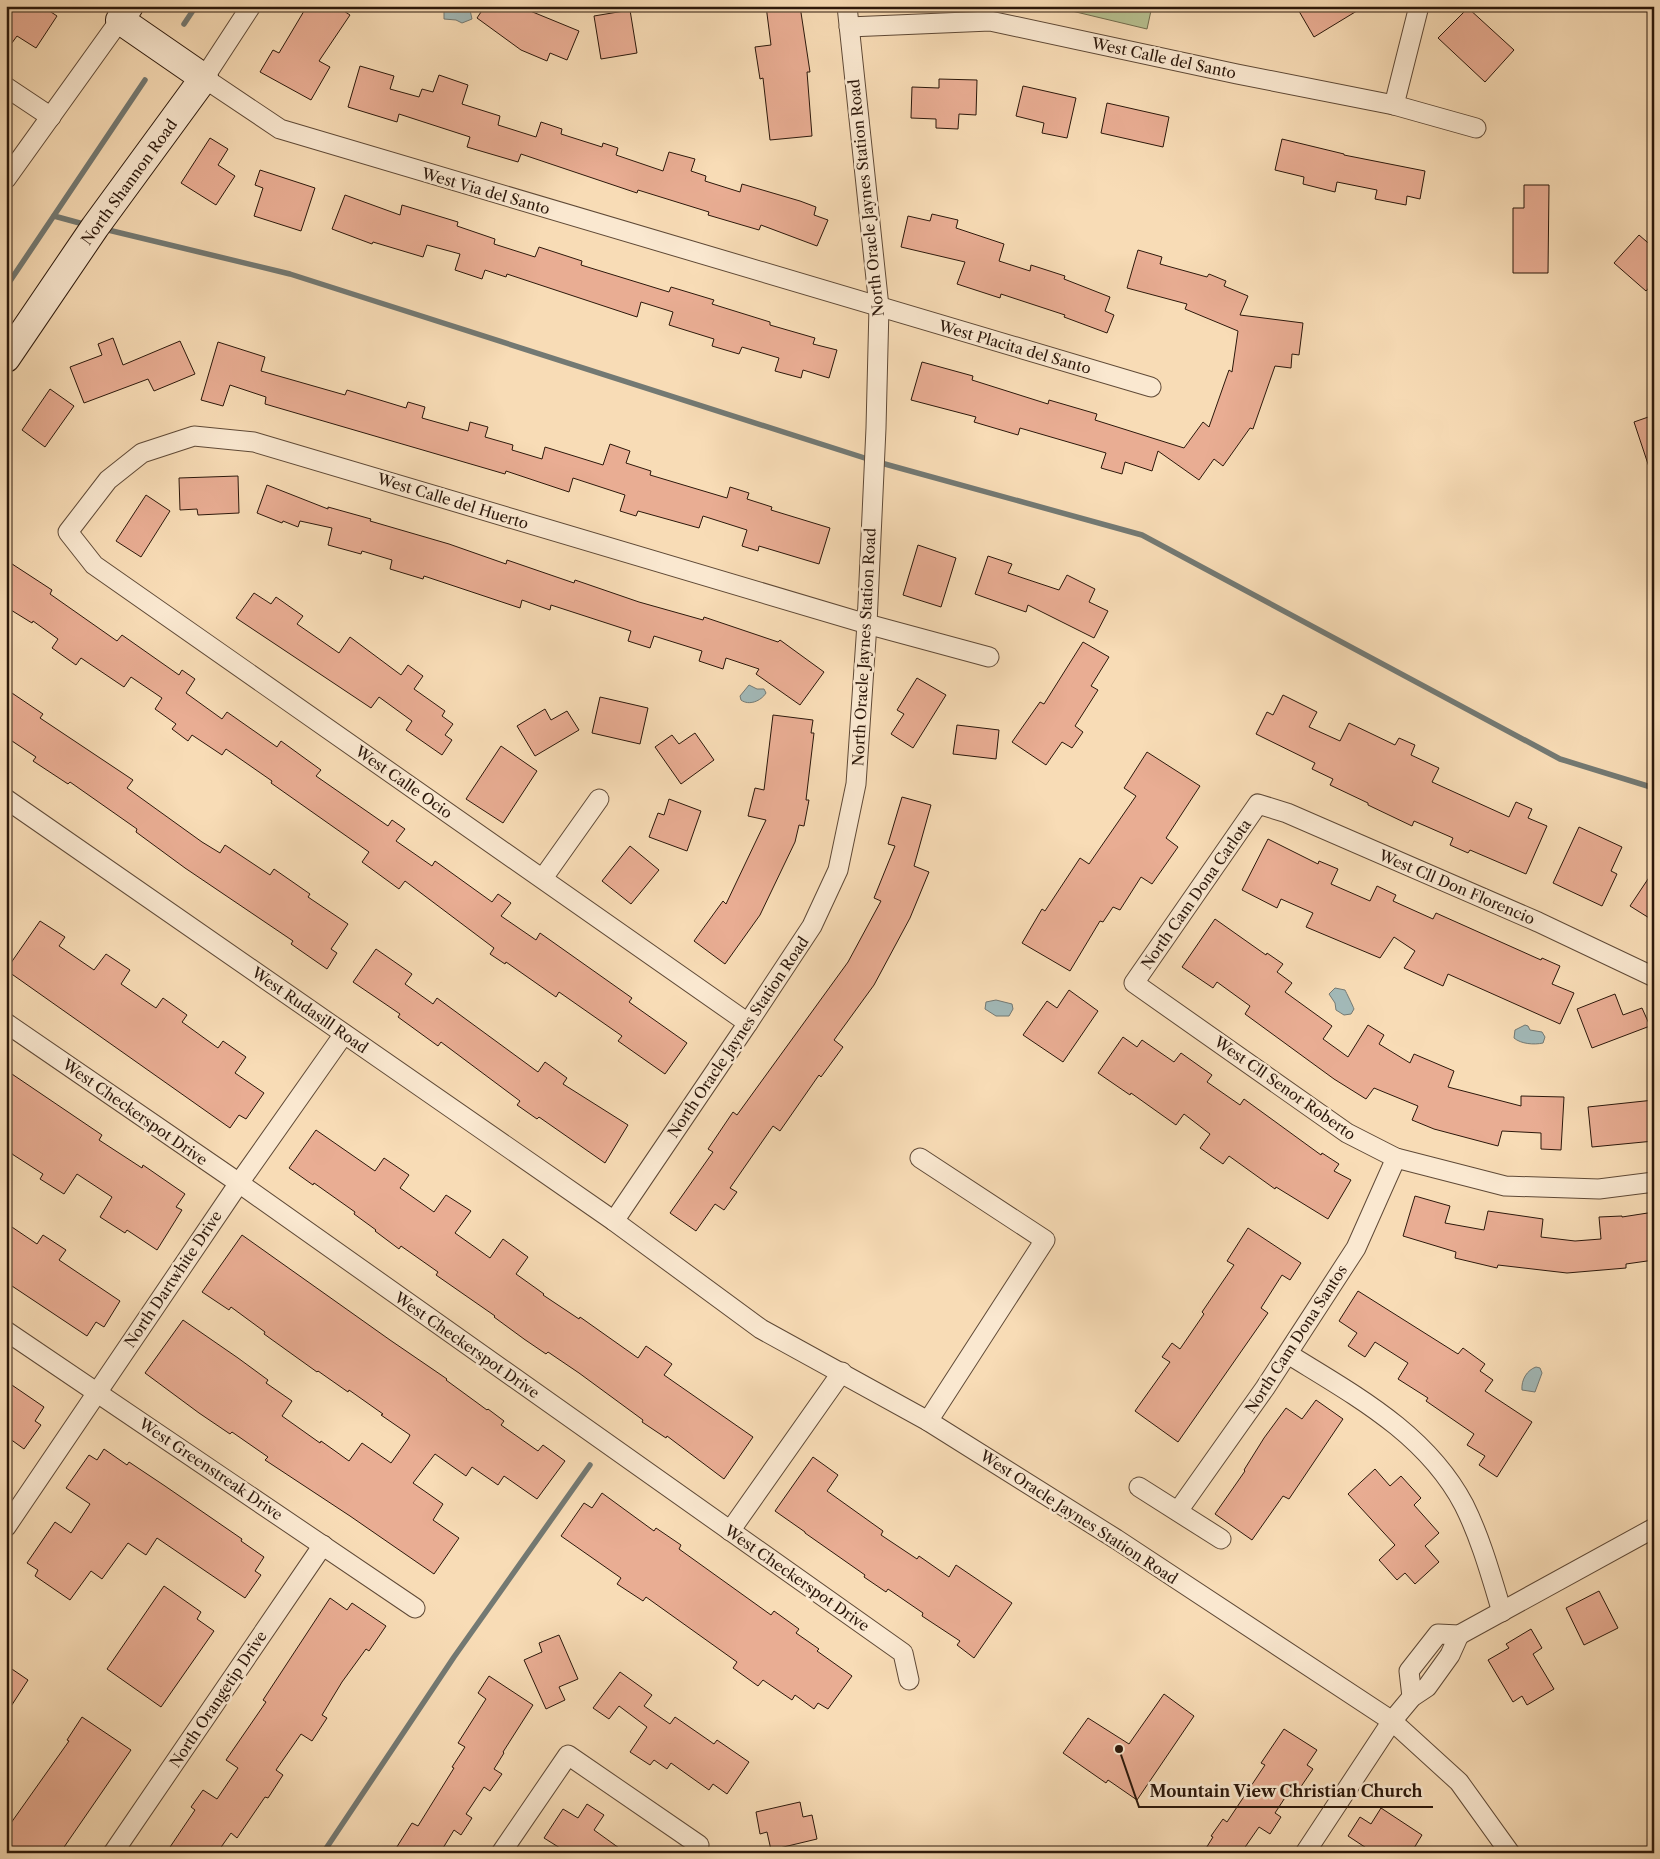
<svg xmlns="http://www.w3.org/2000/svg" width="1660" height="1859" font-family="'Libre Caslon Text',serif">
<rect width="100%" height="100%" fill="#f8dcb6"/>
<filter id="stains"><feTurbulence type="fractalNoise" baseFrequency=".004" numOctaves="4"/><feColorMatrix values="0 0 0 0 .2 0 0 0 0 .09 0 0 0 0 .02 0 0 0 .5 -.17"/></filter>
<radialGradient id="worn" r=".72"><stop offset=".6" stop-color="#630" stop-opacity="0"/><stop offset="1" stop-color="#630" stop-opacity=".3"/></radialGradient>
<!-- green -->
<polygon fill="#b8c292" stroke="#726d4e" points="1051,6 1152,6 1147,29"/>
<!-- water -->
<g fill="#a2b9b8" stroke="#737973">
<polygon points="446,6 470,10 472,19 462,23 456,20 444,19 444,9"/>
<path d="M749,685L757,689H764L766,693C761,701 749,706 741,700L740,696Z"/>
<path d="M1335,988L1345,990C1346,992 1353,1006 1354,1009L1351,1014L1344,1015L1336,1010L1335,1003L1329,994Z"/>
<polygon points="996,1000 1012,1004 1013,1009 1009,1016 996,1016 985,1009 986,1002"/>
<path d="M1525,1025L1528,1026L1530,1030L1542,1032L1545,1037L1543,1043C1534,1045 1521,1044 1514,1038L1515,1030Z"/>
<path d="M1536,1367L1540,1368L1542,1373L1535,1392L1522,1390C1521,1380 1527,1370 1536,1367Z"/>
</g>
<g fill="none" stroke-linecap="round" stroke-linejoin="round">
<!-- stream -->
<g stroke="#737973" stroke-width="5.5">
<polyline points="184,24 196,6"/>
<polyline points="54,216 87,225"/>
<polyline points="104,229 290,274 874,461 1142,535 1560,759 1654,788"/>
<polyline points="6,287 145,80"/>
<polyline points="323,1853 454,1657 590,1465"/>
</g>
</g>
<!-- building -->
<g fill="#e9ad93" stroke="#2c180b">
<polygon points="6,6 42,6 57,16 36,48 17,36 6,51"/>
<polygon points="307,6 336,6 350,15 319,61 330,67 311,100 260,72 273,50 279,53"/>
<polygon points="485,6 518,6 579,31 567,60 550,53 547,61 521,50 477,18"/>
<polygon points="766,6 800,6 810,72 807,72 812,136 770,140 763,78 760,79 755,47 771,45"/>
<polygon points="1296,6 1365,6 1314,37"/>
<polygon points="1468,8 1514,50 1485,82 1438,38"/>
<polygon points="630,10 637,53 601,59 594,16"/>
<polygon points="360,66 394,76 390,89 419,97 422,89 433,92 439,75 468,85 462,104 500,116 498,125 536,137 541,122 562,129 561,134 602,147 603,143 618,148 616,155 663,171 669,152 695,159 691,171 706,176 705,181 740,192 742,184 800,201 816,207 814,215 828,220 817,246 761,225 759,230 708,215 709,212 638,190 637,193 521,154 518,162 467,147 470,137 399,114 397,122 348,107"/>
<polygon points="939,79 977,80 976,115 959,114 958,129 936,128 936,119 911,118 912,87 939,88"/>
<polygon points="1023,86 1076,98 1067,138 1042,133 1044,123 1016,116"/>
<polygon points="1107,103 1169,117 1163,147 1101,133"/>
<polygon points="210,138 228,149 218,165 235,176 216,205 181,183"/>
<polygon points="1282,139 1344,154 1344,155 1425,171 1420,199 1407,196 1406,205 1375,199 1377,190 1337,182 1335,192 1303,184 1304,177 1275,170"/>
<polygon points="260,170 315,188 301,231 254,216 263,188 255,185"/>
<polygon points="1524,185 1549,185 1548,273 1513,273 1513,208 1524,208"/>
<polygon points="345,195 400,215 402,205 458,222 457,226 495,239 494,244 535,257 539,247 582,261 581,265 669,292 671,287 714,300 712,304 770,322 770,325 815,338 813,344 837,350 829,378 803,370 801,378 775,371 779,358 742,347 739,354 712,346 714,339 669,325 673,312 641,302 637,317 507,274 506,277 485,270 482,279 455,270 460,254 427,245 423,257 373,242 372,244 332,229"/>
<polygon points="932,214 958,220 956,228 1004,244 999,261 1030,271 1031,265 1065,276 1064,279 1110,297 1105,311 1114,315 1107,333 1064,317 1065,315 1001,294 1000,298 957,284 965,262 901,247 908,216 930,221"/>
<polygon points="1639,235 1654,248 1654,282 1646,291 1614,263"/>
<polygon points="1138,250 1162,257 1160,264 1207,277 1209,274 1226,281 1224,286 1248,296 1240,315 1303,323 1299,355 1292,354 1291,368 1275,366 1253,429 1250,428 1223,466 1214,459 1199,480 1158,451 1152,471 1125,462 1122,474 1101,468 1106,453 1020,428 1018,435 974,422 976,417 911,400 922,362 973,376 972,380 1048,404 1049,400 1097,414 1095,420 1184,448 1203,422 1209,427 1229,370 1232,372 1238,331 1185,309 1187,304 1127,288"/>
<polygon points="113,338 123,365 180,341 195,374 154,391 148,379 84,403 70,367 102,355 98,344"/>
<polygon points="218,342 265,357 261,371 345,395 347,390 406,408 408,402 425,407 422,418 468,431 470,422 488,427 485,437 513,445 512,450 542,459 545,447 603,465 610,444 630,451 626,463 651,471 650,475 727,498 730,487 749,493 747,499 772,507 771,510 830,528 819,564 759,546 758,551 742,546 747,530 703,516 699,528 638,511 636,516 620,511 625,495 573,478 569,492 506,471 505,474 265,404 266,397 230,385 223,406 201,400"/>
<polygon points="50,389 74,406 45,447 22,430"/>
<polygon points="1654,415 1654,472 1651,473 1634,422"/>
<polygon points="238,476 239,513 198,515 197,509 180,510 179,478"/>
<polygon points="267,485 328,509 328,507 371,519 370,521 449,544 506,564 507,560 574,583 575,580 639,602 703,620 704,617 778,642 780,640 824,672 800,705 756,674 759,669 726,658 723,669 699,661 702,651 654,636 650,648 628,641 631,631 551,605 550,610 522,600 520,608 424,576 423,579 390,569 392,560 362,551 361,554 328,545 332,528 300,521 298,527 283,521 282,523 257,513"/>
<polygon points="146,495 170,511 141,557 116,541"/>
<polygon points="918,545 956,558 941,607 903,595"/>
<polygon points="988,556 1012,564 1008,573 1059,590 1067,575 1095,589 1089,602 1108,611 1094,638 1028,605 1026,612 975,594"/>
<polygon points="6,560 52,590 50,594 117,641 122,635 179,675 182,670 195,679 186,693 222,719 227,712 277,747 281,741 321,770 316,776 388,826 392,820 405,829 396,841 432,866 435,861 492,902 498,894 511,903 501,916 536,940 540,933 632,998 629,1002 687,1043 665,1074 618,1041 622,1036 559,992 556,997 506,962 505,964 490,954 494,948 405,881 399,889 362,862 369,852 271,783 272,781 226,749 222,755 192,735 188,741 172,729 176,724 155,709 162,698 131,677 124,687 81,658 76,665 52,648 58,639 33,621 32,623 6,607"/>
<polygon points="254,593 271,604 276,597 303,616 297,624 339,653 350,637 401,675 408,665 423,676 414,689 445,711 442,716 453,724 445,735 452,740 442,755 406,730 412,721 379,697 371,708 236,618"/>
<polygon points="1083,642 1109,657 1091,686 1098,690 1075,726 1083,732 1072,748 1062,742 1046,765 1012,742 1040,702 1044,704"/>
<polygon points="917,678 946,695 913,748 891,734 904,714 897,710"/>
<polygon points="6,689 43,714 40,718 133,780 127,788 202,842 220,853 225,845 270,875 274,869 310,894 308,897 348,924 331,949 337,953 327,969 291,944 293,941 185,868 136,832 137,829 70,782 68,784 33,761 36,757 6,737"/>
<polygon points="1283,695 1317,712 1309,727 1340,741 1349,723 1395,745 1399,738 1415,745 1411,755 1439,768 1432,782 1509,817 1516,802 1532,809 1528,818 1547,826 1526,874 1470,850 1468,853 1450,845 1453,838 1414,821 1412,826 1368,805 1368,803 1330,785 1333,779 1312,769 1315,763 1256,734 1267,712 1273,715"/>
<polygon points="600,697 648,708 640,744 592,733"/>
<polygon points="545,709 551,720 567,711 579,730 535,756 517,726"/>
<polygon points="773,715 813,720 811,733 814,733 806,800 809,800 804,826 799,825 795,842 760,915 725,964 694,941 723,901 726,904 766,820 748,816 755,788 764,790"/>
<polygon points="957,725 999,730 996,759 953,754"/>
<polygon points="695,733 714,760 681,784 655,747 672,735 679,744"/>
<polygon points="501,746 537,771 503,823 466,799"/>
<polygon points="1147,752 1200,786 1166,838 1178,847 1152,884 1141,877 1120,910 1113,907 1103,922 1100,921 1070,971 1022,943 1042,909 1045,911 1080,858 1089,864 1136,796 1124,788"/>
<polygon points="902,797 931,805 914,866 929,872 910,918 874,985 834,1040 843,1047 821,1077 819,1075 780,1131 773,1126 730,1188 737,1192 724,1210 715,1204 696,1231 670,1213 713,1152 708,1149 733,1112 737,1115 848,962 881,901 874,898 895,846 888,844"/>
<polygon points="669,799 701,811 687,851 649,837 658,813 664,815"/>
<polygon points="1579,827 1622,847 1611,871 1617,874 1602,906 1553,883"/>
<polygon points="1268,839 1318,864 1319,861 1338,869 1331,884 1370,901 1377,886 1396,895 1393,901 1433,919 1436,913 1541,960 1542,958 1560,966 1552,984 1574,993 1560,1024 1448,974 1443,986 1404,968 1415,951 1394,937 1380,958 1306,927 1313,913 1281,899 1277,908 1242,890"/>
<polygon points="630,846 659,870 631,904 602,881"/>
<polygon points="1654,870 1654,921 1630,906"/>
<polygon points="1215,919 1266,955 1267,953 1283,964 1277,972 1292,983 1285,992 1332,1026 1323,1039 1348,1057 1368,1025 1384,1035 1379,1044 1410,1063 1414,1054 1454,1071 1448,1087 1521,1106 1521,1096 1564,1097 1561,1150 1541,1149 1541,1133 1502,1131 1498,1146 1434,1129 1412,1120 1418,1106 1374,1088 1366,1099 1334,1079 1245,1014 1250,1006 1217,982 1213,988 1182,967"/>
<polygon points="40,921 65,937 59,946 94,970 106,954 130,970 121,984 156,1008 163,998 187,1015 182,1022 218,1048 223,1041 246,1057 235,1073 264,1093 246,1119 239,1115 230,1128 6,970"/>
<polygon points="376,949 412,974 405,984 433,1004 437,998 538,1072 545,1062 567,1078 563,1084 628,1125 605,1163 539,1117 537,1119 517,1105 520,1101 441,1042 438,1046 398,1017 400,1014 353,982"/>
<polygon points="1069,990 1098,1011 1063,1062 1023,1035 1047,1001 1057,1008"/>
<polygon points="1615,994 1623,1015 1642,1008 1650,1026 1592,1048 1577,1009"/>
<polygon points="1123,1037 1137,1047 1142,1040 1174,1062 1181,1053 1212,1075 1207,1082 1240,1105 1244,1099 1321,1155 1322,1153 1339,1164 1334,1171 1351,1180 1328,1219 1276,1187 1275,1189 1229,1156 1223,1164 1200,1148 1210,1134 1184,1114 1176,1125 1131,1093 1130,1095 1098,1073"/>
<polygon points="6,1070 102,1135 99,1140 142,1168 143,1165 185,1194 176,1207 182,1210 157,1250 127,1230 125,1233 100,1217 112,1197 77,1174 64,1194 40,1179 43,1174 12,1154 12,1153 6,1149"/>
<polygon points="1654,1100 1654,1141 1592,1147 1588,1107"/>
<polygon points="316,1130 375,1171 384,1158 409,1175 400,1188 434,1212 446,1195 471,1211 455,1233 490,1258 503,1239 528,1257 516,1274 544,1294 543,1295 579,1319 580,1317 638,1358 646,1346 672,1364 664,1375 753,1437 724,1479 667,1436 666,1438 642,1422 643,1420 579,1373 548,1352 546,1354 524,1339 494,1317 495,1316 436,1275 438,1272 401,1246 399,1249 375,1231 376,1230 354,1214 355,1212 314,1183 313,1185 289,1168"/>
<polygon points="1415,1196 1450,1206 1445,1223 1484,1230 1488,1211 1543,1219 1541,1237 1575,1241 1601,1239 1599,1217 1622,1216 1622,1217 1654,1212 1654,1260 1626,1264 1626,1268 1567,1273 1498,1265 1497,1268 1455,1258 1456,1252 1403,1236"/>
<polygon points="6,1223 37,1244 43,1235 66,1250 59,1260 120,1301 104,1327 96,1322 87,1336 6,1282"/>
<polygon points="1248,1228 1301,1263 1290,1280 1282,1275 1261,1308 1268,1313 1178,1442 1135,1411 1170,1362 1162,1357 1172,1343 1180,1349 1204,1314 1202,1312 1234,1265 1227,1261"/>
<polygon points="242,1235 390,1340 447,1379 446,1380 487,1410 488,1409 504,1421 501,1425 538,1451 543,1445 565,1461 537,1499 504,1476 498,1485 472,1467 466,1476 435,1454 413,1483 443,1504 433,1520 459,1538 434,1574 350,1516 265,1460 268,1457 232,1432 230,1434 199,1413 145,1373 183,1320 238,1358 268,1380 266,1383 292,1401 282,1416 320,1443 321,1441 349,1461 362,1443 391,1463 408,1439 410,1435 381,1415 383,1414 349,1390 348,1392 318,1371 317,1372 264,1334 265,1332 231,1307 229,1310 202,1292"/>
<polygon points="1358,1291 1458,1354 1463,1348 1485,1364 1480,1371 1493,1380 1485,1391 1532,1422 1497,1477 1479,1465 1485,1456 1467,1445 1474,1434 1426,1401 1428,1398 1398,1379 1408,1363 1375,1342 1365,1357 1348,1346 1357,1333 1339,1321"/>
<polygon points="6,1381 44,1407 35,1421 41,1425 24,1449 6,1436"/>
<polygon points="1316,1400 1343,1419 1289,1499 1283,1496 1252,1540 1215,1514 1245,1471 1244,1470 1264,1438 1286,1408 1302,1419"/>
<polygon points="104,1449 127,1465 129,1462 165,1486 242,1539 241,1541 264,1557 255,1571 261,1575 245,1598 157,1538 146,1555 128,1543 102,1579 91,1571 70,1600 35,1576 38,1570 27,1563 55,1522 71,1533 90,1504 66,1488 89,1455 97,1460"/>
<polygon points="813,1457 838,1475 827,1491 883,1531 881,1535 917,1559 919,1556 949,1577 956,1565 1012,1603 974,1658 957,1645 960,1641 922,1616 923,1613 888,1589 886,1592 864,1577 865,1575 805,1533 805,1532 775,1511"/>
<polygon points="1375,1469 1390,1486 1401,1476 1421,1498 1414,1505 1439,1533 1425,1546 1439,1562 1415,1584 1405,1573 1397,1580 1379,1560 1395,1545 1348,1494"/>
<polygon points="602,1493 654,1531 656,1528 681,1545 679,1549 771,1615 774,1611 799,1629 796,1633 819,1649 817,1651 852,1676 828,1709 818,1703 814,1709 795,1695 792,1700 763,1680 758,1686 733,1668 737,1662 646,1597 643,1601 617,1584 621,1578 561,1536 584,1503 592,1508"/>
<polygon points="164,1586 201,1612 197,1619 214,1631 161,1707 107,1669"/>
<polygon points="1599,1591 1618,1628 1584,1645 1566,1608"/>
<polygon points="330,1598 347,1610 352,1603 386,1626 369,1651 366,1649 342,1682 322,1715 327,1718 312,1741 301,1734 276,1770 283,1775 268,1798 265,1797 237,1838 231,1833 217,1853 166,1853 195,1810 191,1807 203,1790 217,1799 238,1768 226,1760 266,1702 263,1700"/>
<polygon points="1531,1629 1542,1648 1533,1654 1554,1689 1527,1705 1522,1696 1513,1702 1488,1660 1509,1648 1506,1644"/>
<polygon points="559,1635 578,1679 559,1687 565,1700 546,1709 524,1660 542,1652 539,1643"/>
<polygon points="6,1665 28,1680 6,1714"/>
<polygon points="620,1672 652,1695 644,1706 670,1724 675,1717 714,1744 717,1740 749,1762 727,1794 713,1784 709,1790 671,1763 667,1769 654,1760 650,1765 630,1752 647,1727 619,1706 609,1719 593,1708"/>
<polygon points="489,1676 533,1705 503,1752 504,1753 494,1769 502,1774 490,1791 484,1787 466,1814 472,1818 461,1835 454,1830 440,1853 393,1853 412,1823 418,1826 454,1768 452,1767 465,1747 458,1743 486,1699 478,1693"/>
<polygon points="1164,1694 1194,1716 1137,1800 1108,1780 1106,1783 1063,1753 1088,1718 1129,1744"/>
<polygon points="82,1717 131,1750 60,1853 6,1853 6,1830 69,1741 67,1740"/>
<polygon points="1284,1729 1317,1750 1307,1765 1313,1769 1300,1788 1294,1784 1275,1813 1281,1817 1270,1834 1259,1827 1241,1853 1203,1853 1213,1837 1211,1836 1223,1819 1227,1822 1265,1765 1261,1763"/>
<polygon points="800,1802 803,1817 812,1815 817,1839 771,1850 767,1832 760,1834 756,1812"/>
<polygon points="587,1804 604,1815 594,1830 626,1853 568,1853 544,1838 563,1809 578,1818"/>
<polygon points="1381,1808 1422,1835 1411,1853 1374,1853 1348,1836 1360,1817 1371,1824"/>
</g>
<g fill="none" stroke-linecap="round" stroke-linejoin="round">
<!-- street casing -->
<g stroke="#5f4936" stroke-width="21">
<g id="street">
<polyline points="251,6 204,78 280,129 1151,387"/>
<polyline points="849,27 990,21 1237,74 1394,105 1476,128"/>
<polyline points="6,87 51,117"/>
<polyline points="1394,105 1419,6"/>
<polyline points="6,179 120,20"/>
<polyline points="6,799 614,1221 761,1329 928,1421 1116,1539 1392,1721 1459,1782 1510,1853"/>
<polyline points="543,878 599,799"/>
<polyline points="1654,977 1538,922 1287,813 1258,804 1134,983 1347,1133 1396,1158 1505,1186 1599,1189 1654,1182"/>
<polyline points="6,1023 239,1183 903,1653 909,1680"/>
<polyline points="748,1023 94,565 68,532 108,480 142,453 194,436 254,442 867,624 989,657"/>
<polyline points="920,1158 1045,1240 928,1421"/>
<polyline points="614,1221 748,1023 812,926 838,870 856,784 867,624 876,428 879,307 847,6"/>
<polyline points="6,1331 415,1608"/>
<path d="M1288,1354C1354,1395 1426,1433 1464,1505C1481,1539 1491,1576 1502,1612"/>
<polyline points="1139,1487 1221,1539"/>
<polyline points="1178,1511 1265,1388 1356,1248 1396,1158"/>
<polyline points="6,1527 239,1183 344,1034"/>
<polyline points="730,1531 842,1372"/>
<polyline points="1412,1697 1409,1671 1438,1634 1459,1635 1654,1528"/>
<polyline points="113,1853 323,1545"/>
<polyline points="501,1853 568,1755 699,1845"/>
<polyline points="1305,1853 1392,1721 1412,1697 1427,1687 1450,1655 1459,1635"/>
</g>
</g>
<!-- secondary casing -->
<g stroke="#2c180b" stroke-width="30">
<polyline id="secondary" points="6,358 95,227 204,78 120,20 129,6"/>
</g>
<!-- street -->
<use href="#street" stroke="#fae8d0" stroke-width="19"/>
<!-- secondary -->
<use href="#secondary" stroke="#fae8d0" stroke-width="28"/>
</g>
<g text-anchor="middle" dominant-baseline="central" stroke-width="5" stroke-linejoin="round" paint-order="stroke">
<!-- street labels -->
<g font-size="15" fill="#2c180b" stroke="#fae8d0">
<text transform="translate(1164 58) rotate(12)">West Calle del Santo</text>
<text transform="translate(129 182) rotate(-54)">North Shannon Road</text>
<text transform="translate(486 191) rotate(16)">West Via del Santo</text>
<text transform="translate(866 198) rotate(-96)">North Oracle Jaynes Station Road</text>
<text transform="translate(1015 347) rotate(16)">West Placita del Santo</text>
<text transform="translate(453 501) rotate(17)">West Calle del Huerto</text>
<text transform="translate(864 647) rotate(-87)">North Oracle Jaynes Station Road</text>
<text transform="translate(404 782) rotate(35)">West Calle Ocio</text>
<text transform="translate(1457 887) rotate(23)">West Cll Don Florencio</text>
<text transform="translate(1196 894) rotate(-55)">North Cam Dona Carlota</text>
<text transform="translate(310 1010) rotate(35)">West Rudasill Road</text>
<text transform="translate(738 1037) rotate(-56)">North Oracle Jaynes Station Road</text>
<text transform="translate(1285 1088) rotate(35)">West Cll Senor Roberto</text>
<text transform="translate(135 1112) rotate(35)">West Checkerspot Drive</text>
<text transform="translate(173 1279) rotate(-56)">North Dartwhite Drive</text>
<text transform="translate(1296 1339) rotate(-57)">North Cam Dona Santos</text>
<text transform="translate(467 1345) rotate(35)">West Checkerspot Drive</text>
<text transform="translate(211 1469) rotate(34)">West Greenstreak Drive</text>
<text transform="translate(1079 1517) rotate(33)">West Oracle Jaynes Station Road</text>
<text transform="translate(797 1578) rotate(35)">West Checkerspot Drive</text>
<text transform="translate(218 1699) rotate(-56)">North Orangetip Drive</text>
</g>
</g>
<!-- callouts -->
<path fill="none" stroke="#2c180b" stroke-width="2" d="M1119 1749L1139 1807H1433"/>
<circle fill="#2c180b" stroke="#fae8d0" stroke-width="2" cx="1119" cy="1749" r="5"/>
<g font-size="16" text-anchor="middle" font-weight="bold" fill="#2c180b" stroke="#fae8d0" stroke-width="5" stroke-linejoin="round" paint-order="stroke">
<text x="1286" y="1797">Mountain View Christian Church</text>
</g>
<!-- margin -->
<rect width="1660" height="1859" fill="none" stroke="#f8dcb6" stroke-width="25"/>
<rect x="8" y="8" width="1645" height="1844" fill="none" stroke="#2c180b" stroke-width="2.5"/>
<rect x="12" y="12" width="1635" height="1834" fill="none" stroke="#2c180b"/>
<rect width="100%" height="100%" filter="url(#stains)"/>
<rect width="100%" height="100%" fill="url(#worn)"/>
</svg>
